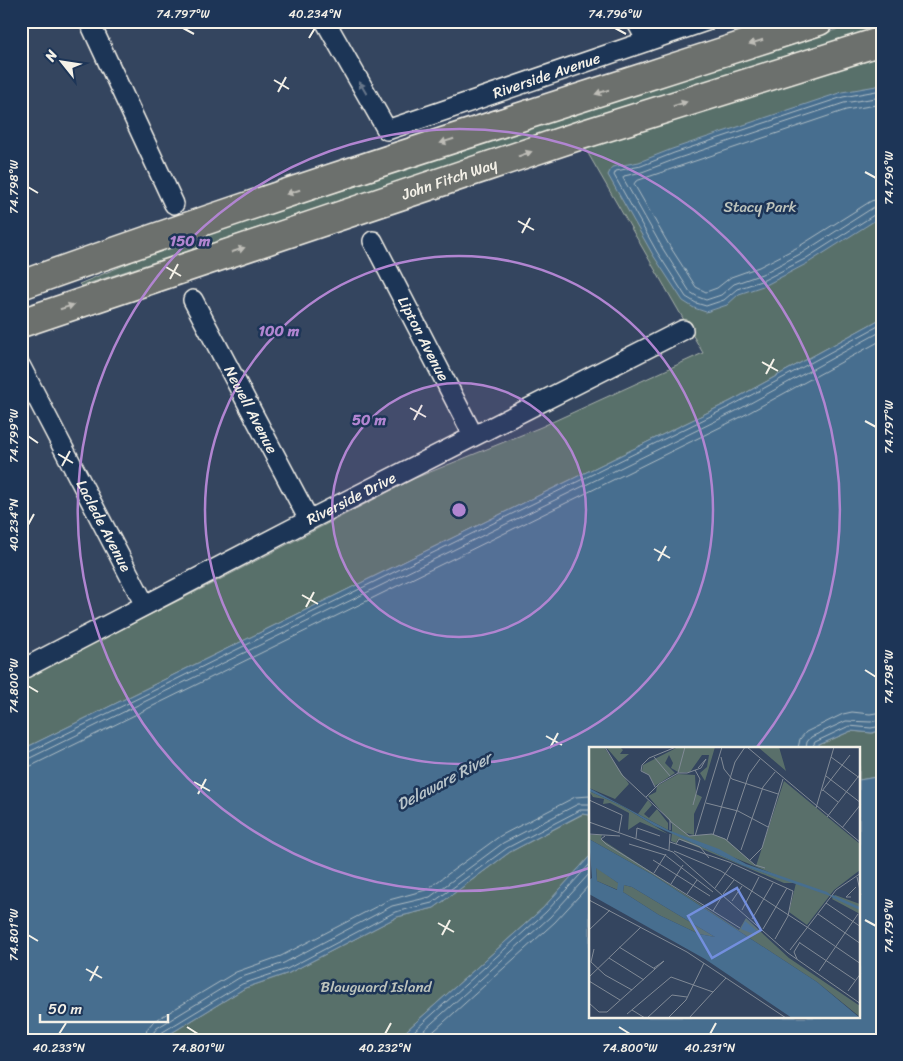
<svg xmlns="http://www.w3.org/2000/svg" width="903" height="1061" font-family="Sriracha,sans-serif">
<rect width="100%" height="100%" fill="#34455f"/>
<filter id="ink" filterUnits="userSpaceOnUse"><feTurbulence type="fractalNoise" baseFrequency=".02" numOctaves="2"/><feDisplacementMap in="SourceGraphic" scale="10" xChannelSelector="R" yChannelSelector="G"/><feConvolveMatrix kernelMatrix="1 2 1 2 8 2 1 2 1" color-interpolation-filters="sRGB"/></filter>
<g filter="url(#ink)">
<!-- green -->
<g fill="#596f6a" stroke="#a6b0a9">
<polygon points="863,21 882,21 882,26 557,130 81,286 79,284 184,240"/>
<polygon points="882,42 882,318 731,401 21,750 21,680 219,580 413,479 541,427 703,353 578,136"/>
<polygon points="882,730 882,776 859,780 859,748 812,748 851,731 872,733"/>
<polygon points="583,814 590,815 590,856 543,908 396,1040 160,1040 245,988 289,973 397,917 434,908 510,852"/>
</g>
<!-- water -->
<g fill="#476e8f" stroke="#8ca2b3">
<polygon points="882,85 882,216 808,263 766,285 739,294 727,305 706,312 694,308 683,301 653,255 608,175 612,167 639,162 672,149 842,92"/>
<polygon points="882,318 882,730 872,733 851,731 812,748 590,748 590,815 582,814 510,852 434,908 397,917 289,973 245,988 160,1040 21,1040 21,750 731,401"/>
<polygon points="882,776 882,1040 396,1040 543,908 590,856 590,1017 859,1017 859,780"/>
</g>
<g fill="none" stroke-linecap="round" stroke-linejoin="round">
<!-- shore -->
<g stroke="#afbdc4" stroke-width="1">
<polyline points="882,90 843,97 674,153 641,166 616,171 614,175 657,252 686,297 696,303 706,306 724,300 737,289 764,280 805,259 877,213 882,212"/>
<polyline points="882,97 844,103 676,159 642,172 624,176 623,178 663,249 690,292 698,297 706,300 721,295 734,284 762,274 802,253 874,207 882,206"/>
<polyline points="882,104 846,110 636,181 634,184 669,245 696,287 706,292 717,288 731,277 759,267 798,247 871,201 882,198"/>
<polyline points="798,748 800,739 806,732 843,714 852,712 870,714 882,712"/>
<polyline points="806,748 807,742 811,737 846,721 871,722 882,719"/>
<polyline points="812,748 815,742 849,726 871,728 882,726"/>
<polyline points="21,754 25,754 733,405 882,324"/>
<polyline points="21,761 28,759 736,411 882,331"/>
<polyline points="21,768 31,766 739,418 882,340"/>
<polyline points="145,1040 147,1029 153,1022 236,972 281,956 389,900 426,890 500,836 575,797 590,796"/>
<polyline points="152,1040 153,1033 157,1028 239,978 284,963 392,906 430,897 503,843 578,804 590,804"/>
<polyline points="158,1040 161,1033 242,984 287,969 395,912 432,903 507,848 580,810 590,810"/>
<polyline points="404,1040 546,912 590,864"/>
<polyline points="413,1040 550,917 590,873"/>
<polyline points="424,1040 555,922 590,884"/>
</g>
<!-- street casing -->
<g stroke="#f4f1e8" stroke-width="22">
<g id="street">
<polyline points="89,21 174,204"/>
<path id="s1" d="M325,21L387,130L706,21"/>
<polyline points="636,21 647,41"/>
<path id="s2" d="M373,241L473,435"/>
<path id="s3" d="M193,300L309,520"/>
<path id="s4" d="M21,367L145,605"/>
<path id="s5" d="M21,670L309,520L683,330"/>
</g>
</g>
<!-- highway casing -->
<g stroke="#f4f1e8" stroke-width="31">
<g id="highway">
<path d="M21,285C285,190 553,107 819,21"/>
<path id="s6" d="M21,323L578,136L882,41"/>
</g>
</g>
<!-- street -->
<use href="#street" stroke="#1d3557" stroke-width="19"/>
<!-- highway -->
<use href="#highway" stroke="#6c706d" stroke-width="28"/>
</g>
<!-- one-way arrows -->
<defs><path id="oneway-solid" d="M-6-.8H1V-3.2L6.5 0L1 3.2V.8H-6Z" transform="scale(1.25)"/></defs>
<g fill="#bebdb7">
<use href="#oneway-solid" transform="translate(756 42) rotate(162)"/>
<use href="#oneway-solid" transform="translate(602 92) rotate(162)"/>
<use href="#oneway-solid" transform="translate(680 104) rotate(-17)"/>
<use href="#oneway-solid" transform="translate(447 141) rotate(162)"/>
<use href="#oneway-solid" transform="translate(525 154) rotate(-19)"/>
<use href="#oneway-solid" transform="translate(293 192) rotate(162)"/>
<use href="#oneway-solid" transform="translate(238 250) rotate(-19)"/>
<use href="#oneway-solid" transform="translate(67 307) rotate(-18)"/>
</g>
<use fill="#68778a" href="#oneway-solid" transform="translate(363 88) rotate(-120)"/>
</g>
<!-- ticks -->
<path fill="none" stroke="#f4f1e8" stroke-width="2" d="M183,28L194,34M615,28L626,34M309,38L315,28M274,80L289,89M278,92L286,77M865,172L876,178M28,187L38,193M518,221L534,230M522,233L530,218M166,267L181,276M170,279L178,264M762,362L778,371M766,374L774,359M410,408L426,417M414,420L422,405M865,421L876,427M28,436L38,443M58,454L73,463M62,466L70,451M28,525L34,514M654,549L670,558M658,561L666,546M302,595L318,604M306,607L314,592M865,670L876,677M28,686L38,692M546,736L562,745M550,748L558,733M194,782L210,791M198,794L206,779M865,920L876,926M438,923L454,932M28,935L38,941M442,935L450,920M86,969L102,978M90,981L98,966M187,1027L198,1034M619,1027L630,1034M59,1034L66,1023M385,1034L391,1023M710,1034L716,1023"/>
<!-- distance rings -->
<circle cx="459" cy="510" r="127" fill="#b185d1" fill-opacity=".12"/>
<g fill="none" stroke="#b185d1" stroke-width="2.5">
<circle cx="459" cy="510" r="127"/>
<circle cx="459" cy="510" r="254"/>
<path d="M589 868A381 381 0 1 1 757 747"/>
</g>
<g text-anchor="middle" dominant-baseline="central" stroke-width="5" stroke-linejoin="round" paint-order="stroke">
<!-- street labels -->
<g font-size="15" fill="#f4f1e8" stroke="#1d3557">
<text stroke="none"><textPath href="#s1" startOffset="294">Riverside Avenue</textPath></text>
<text stroke="none"><textPath href="#s6" startOffset="452">John Fitch Way</textPath></text>
<text stroke="none"><textPath href="#s2" startOffset="110">Lipton Avenue</textPath></text>
<text stroke="none"><textPath href="#s3" startOffset="124">Newell Avenue</textPath></text>
<text stroke="none"><textPath href="#s5" startOffset="372">Riverside Drive</textPath></text>
<text stroke="none"><textPath href="#s4" startOffset="179">Laclede Avenue</textPath></text>
</g>
<!-- park labels -->
<g font-size="15" fill="#bec4bc" stroke="#1d3557">
<text x="760" y="207">Stacy Park</text>
<text x="376" y="987">Blauguard Island</text>
</g>
<!-- water labels -->
<g font-size="16" font-style="italic" fill="#b7c3c9" stroke="#1d3557">
<text transform="translate(444 781) rotate(-28)">Delaware River</text>
</g>
</g>
<!-- overview -->
<g transform="translate(589 747)">
<rect width="271" height="271" fill="#34455f"/>
<path d="M0,0H15L40,37L26,52L0,41ZM17,0H31L34,3L31,7H40L30,15ZM89,0H126L116,34L111,26L118,20L120,8H113L101,25L91,26L82,21L84,16L80,8L76,16L86,26L66,39L60,28L53,24L54,18ZM169,0H190L197,24ZM89,27L106,28L107,47L113,50L105,67V88L97,86L101,89L123,87L137,92L167,119L195,34L271,97V123L245,143L218,178L200,165L207,136H195L89,92L87,96L82,94L83,86L155,119L204,135L83,85V77L59,49L67,45L68,39ZM0,44L33,59L79,87L51,75L39,83L40,66L21,56L14,57L15,52L4,50ZM59,53L63,58L55,67L60,71L68,62L79,76V83L49,67ZM0,88H13L12,92L150,183L157,171L200,211L271,259V270L228,235L64,128L0,92ZM7,120L29,136V143L8,134ZM35,138L43,140L126,190L110,187L70,168L34,145ZM246,148L271,157V167L243,152Z" fill="#596f6a"/>
<path d="M0,41L79,83L130,102L157,117L238,145L244,150L155,119L66,79L33,59L0,44ZM0,92L64,128L228,235L271,271H203L116,212L0,147V133L3,131ZM7,121L29,136L28,143L8,134ZM35,138L43,140L126,190L110,187L70,168L34,145ZM156,174L168,184L167,188L152,182Z" fill="#476e8f" fill-rule="evenodd"/>
<path fill="none" stroke="#476e8f" stroke-width="2.5" d="M243,149L272,162"/>
<path fill="none" stroke="#818a96" stroke-width="1" d="M16,0L33,28L81,73V83M158,0L272,96M65,10L81,29M132,10L135,22L143,32L189,47M242,10L272,32M89,26H98L112,21L117,12L109,21M237,29L272,56M66,40L60,28L52,24L53,18L60,11L87,0M234,43L249,55M233,44L261,8M57,50L70,37L89,26L96,0M0,53L33,68L30,85M117,56L149,64M104,58L111,32L106,23M227,61L245,0M149,64L179,80M238,70L272,26M81,74L100,89L123,87L136,92L166,118L176,121M0,75L84,105L199,206L272,257M253,81L272,57M0,87L31,89M124,88L146,15L156,0M16,89L12,92L17,97L151,181M106,89L133,0M47,91L48,81L71,89M138,93L160,27L171,12M81,95L140,115L204,144L199,169L186,192M40,97L76,108L124,145M87,97L90,92L111,100L120,111M80,103L81,87M152,103L174,40L186,25M85,104L132,124L221,182M64,113L121,149M161,113L173,101L194,32M65,126L77,107M268,130L272,148M82,137L94,118M126,141L143,117M98,147L108,133M134,147L145,133M262,150H257L267,140M0,153L98,205L197,271M143,154L153,139M237,156L272,180M153,163L170,130M124,164L132,151M229,167L272,197M163,172L184,136M174,182L198,141M221,182L272,217M0,183L21,163M211,196L266,233M30,200L66,222M5,202L2,215L16,228L43,243M201,203L247,143L272,126M20,211L55,233M208,212L205,205L211,195M230,224L269,167M0,230L52,180M0,234L31,253M259,244L272,226M0,256L10,265H18L75,214L65,221M43,263L56,271M38,267L82,230L124,245M58,271L83,248L98,250M79,271L97,253L115,216M100,271L137,231"/>
<path fill="#738fde" fill-opacity="0.15" stroke="#738fde" stroke-width="2.5" d="M148,141L172,183L123,211L99,169Z"/>
<rect width="271" height="271" fill="none" stroke="#f4f1e8" stroke-width="2.5"/>
</g>
<circle cx="459" cy="510" r="8" fill="#b185d1" stroke="#1d3557" stroke-width="2.5"/>
<g font-size="15" text-anchor="middle" font-weight="bold" fill="#b185d1" stroke="#1d3557" stroke-width="5" stroke-linejoin="round" paint-order="stroke">
<text x="190" y="246">150 m</text>
<text x="279" y="336">100 m</text>
<text x="369" y="425">50 m</text>
</g>
<!-- margin -->
<rect width="903" height="1061" fill="none" stroke="#1d3557" stroke-width="55"/>
<!-- north arrow -->
<g transform="translate(62 62) rotate(300)" stroke="#1d3557" stroke-width="4" paint-order="stroke">
<path d="M0-4L9 19L0 12L-9 19Z" fill="#f4f1e8"/>
<text y="-8" font-size="14" font-weight="bold" text-anchor="middle" fill="#f4f1e8">N</text>
</g>
<!-- scale -->
<path d="M40 1014v8h128v-8" fill="none" stroke="#f4f1e8" stroke-width="2.5"/>
<text x="48" y="1014" font-size="15" fill="#f4f1e8" stroke="#1d3557" stroke-width="4" paint-order="stroke">50 m</text>
<rect x="28" y="28" width="848" height="1006" fill="none" stroke="#f4f1e8" stroke-width="2"/>
<g font-size="12" text-anchor="middle" fill="#f4f1e8">
<text x="183" y="18">74.797°W</text>
<text x="315" y="18">40.234°N</text>
<text x="615" y="18">74.796°W</text>
<text transform="translate(889 178) rotate(-90)" y="4">74.796°W</text>
<text transform="translate(14 187) rotate(-90)" y="4">74.798°W</text>
<text transform="translate(889 427) rotate(-90)" y="4">74.797°W</text>
<text transform="translate(14 436) rotate(-90)" y="4">74.799°W</text>
<text transform="translate(14 525) rotate(-90)" y="4">40.234°N</text>
<text transform="translate(889 677) rotate(-90)" y="4">74.798°W</text>
<text transform="translate(14 686) rotate(-90)" y="4">74.800°W</text>
<text transform="translate(889 926) rotate(-90)" y="4">74.799°W</text>
<text transform="translate(14 935) rotate(-90)" y="4">74.801°W</text>
<text x="59" y="1052">40.233°N</text>
<text x="198" y="1052">74.801°W</text>
<text x="385" y="1052">40.232°N</text>
<text x="630" y="1052">74.800°W</text>
<text x="710" y="1052">40.231°N</text>
</g>
</svg>
